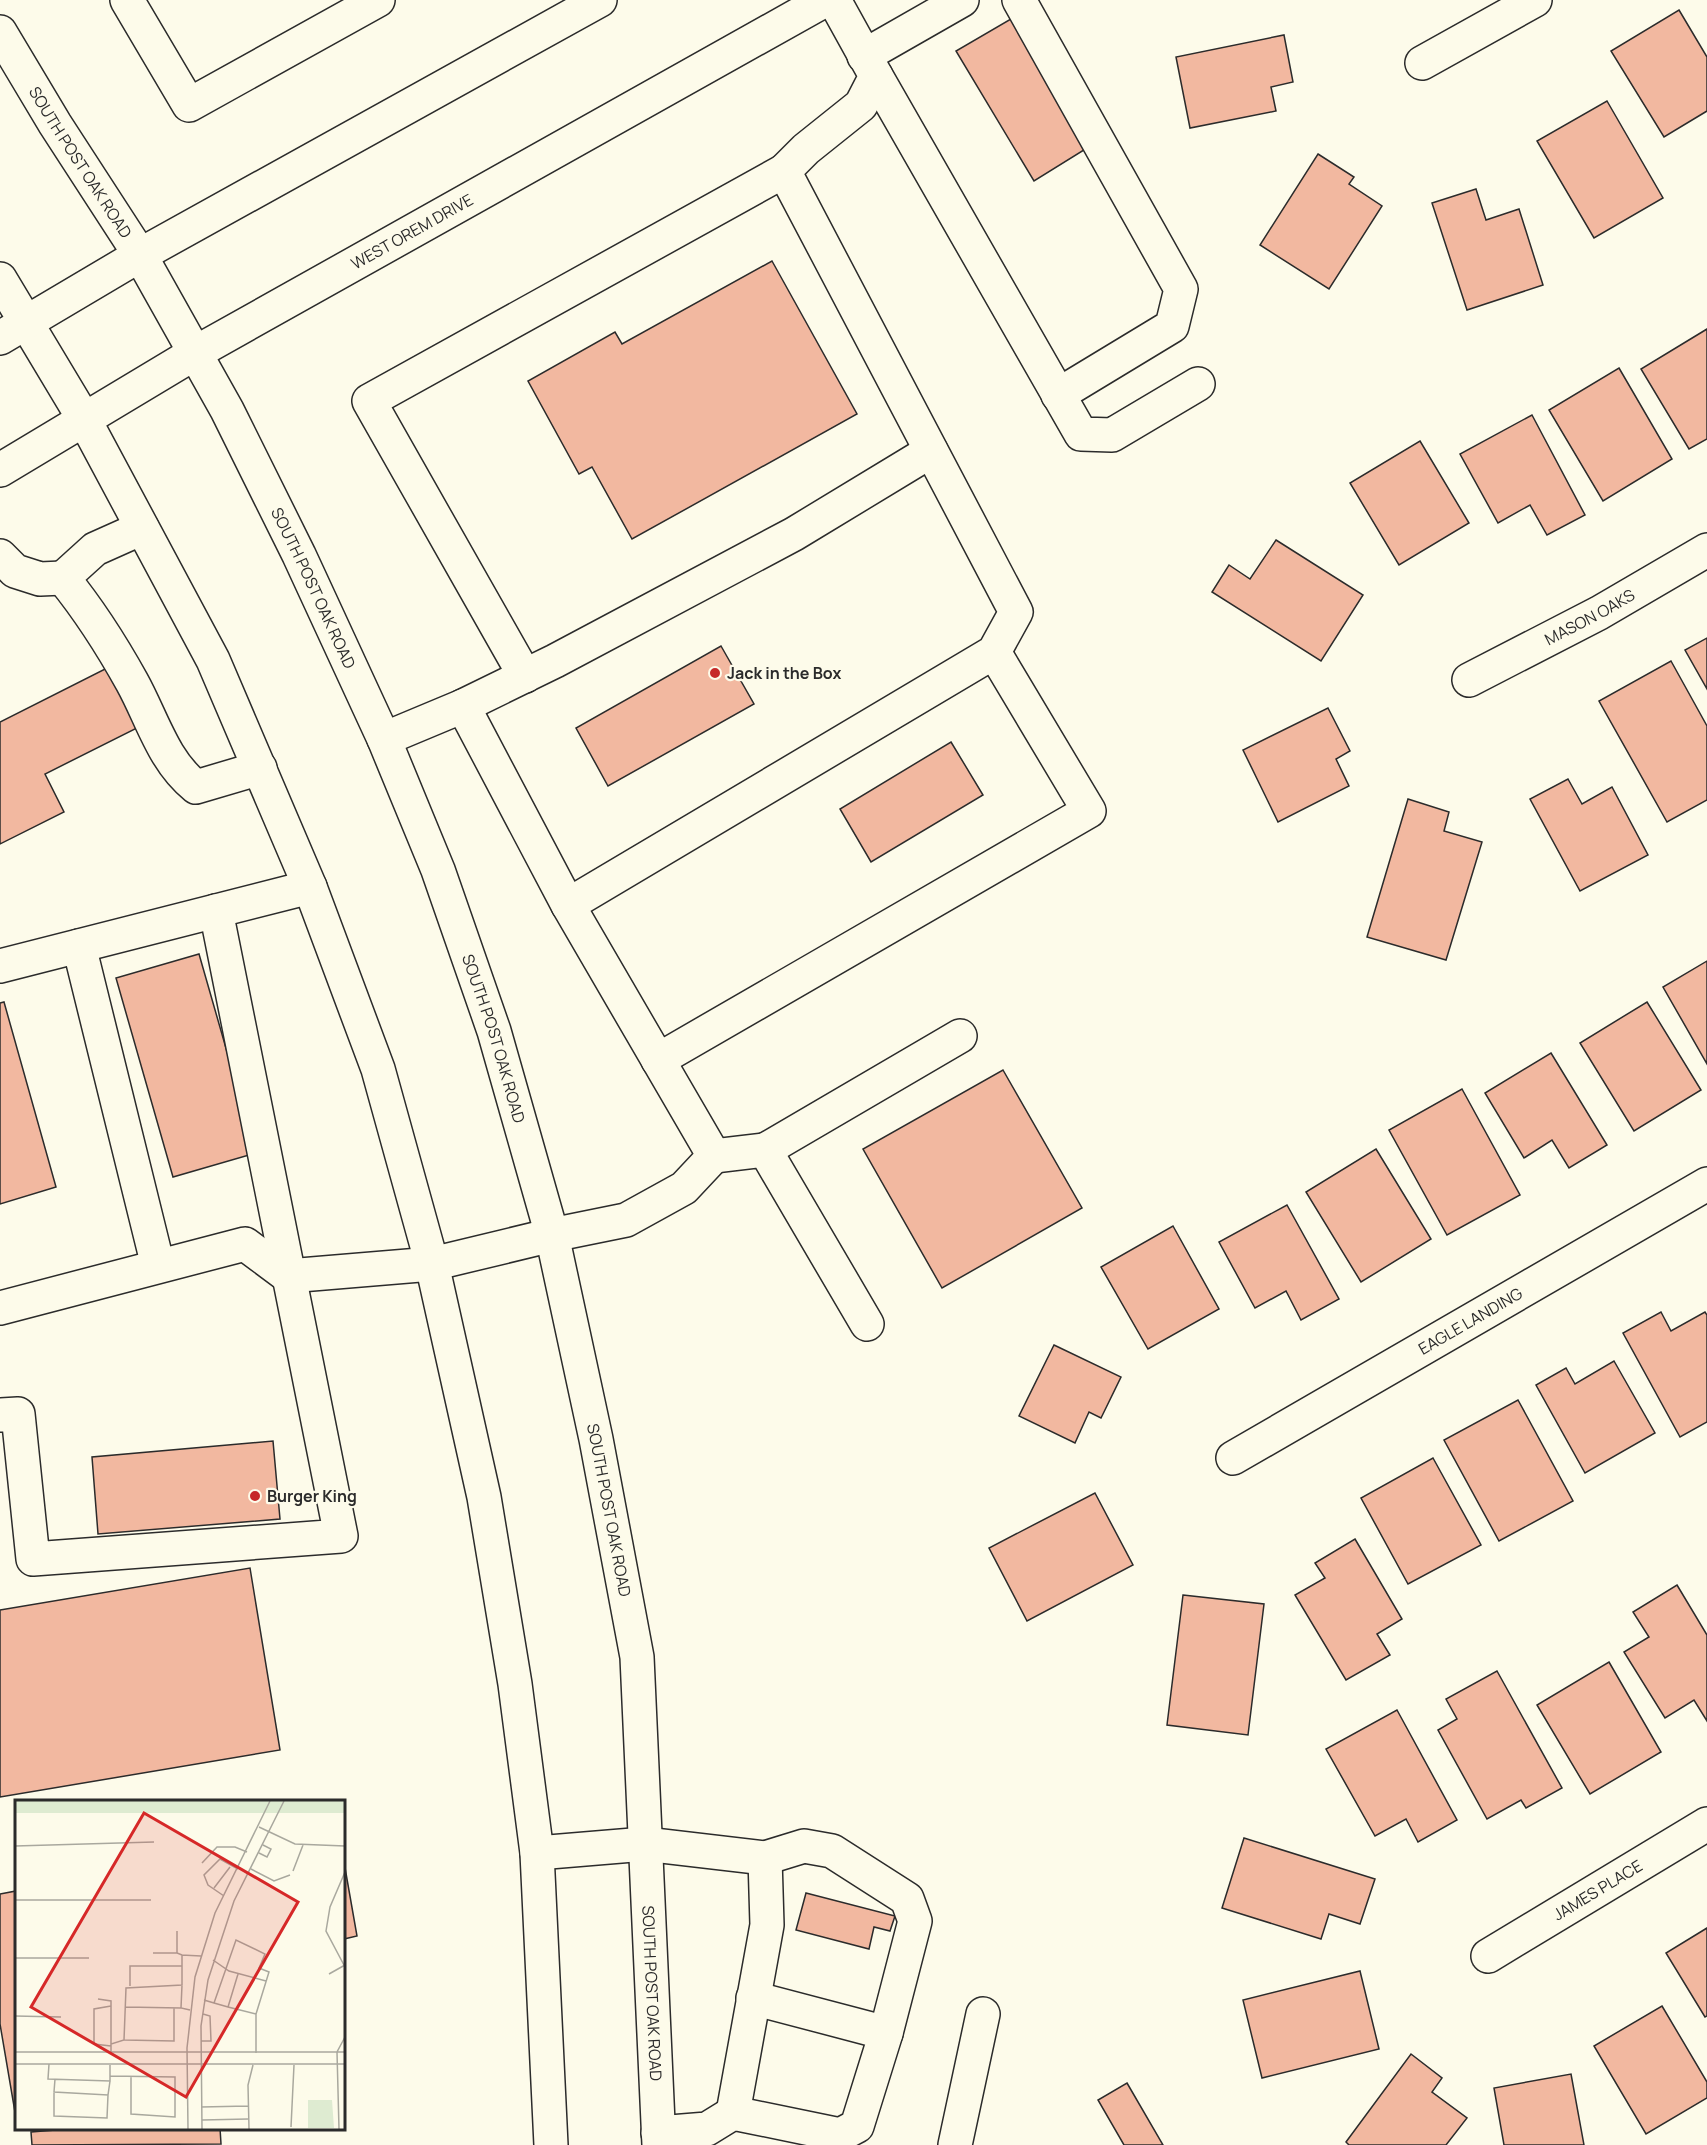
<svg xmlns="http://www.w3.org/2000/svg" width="1707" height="2145" font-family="Manrope,sans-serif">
<rect width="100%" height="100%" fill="#fdfbea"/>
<!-- building -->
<g fill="#f2b8a0" stroke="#2b2b2b" stroke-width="1.5">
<polygon points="1679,10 1707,57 1707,111 1664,137 1611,51"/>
<polygon points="1016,16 1092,145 1034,181 956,51"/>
<polygon points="1284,35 1293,82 1271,87 1276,111 1190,128 1176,57"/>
<polygon points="1607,101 1663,198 1594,238 1537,141"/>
<polygon points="1318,154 1354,177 1349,184 1382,206 1329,289 1260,245"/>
<polygon points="1476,189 1486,220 1519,209 1543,285 1467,310 1432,203"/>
<polygon points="772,261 857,414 632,539 592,467 579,474 528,381 615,332 622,344"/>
<polygon points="1707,329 1707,439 1689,449 1641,369"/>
<polygon points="1619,368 1672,459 1603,501 1549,410"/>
<polygon points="1532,415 1585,515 1547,535 1530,505 1498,523 1460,454"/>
<polygon points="1420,441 1469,523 1399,565 1350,483"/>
<polygon points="1276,540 1363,595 1321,661 1212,592 1229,565 1250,579"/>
<polygon points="1707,638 1707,689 1685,650"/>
<polygon points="721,646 754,704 608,786 576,728"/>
<polygon points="1671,661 1707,726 1707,800 1667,822 1599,701"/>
<polygon points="113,665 143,725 45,774 64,812 0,844 0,722"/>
<polygon points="1328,708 1350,751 1336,759 1349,786 1278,822 1243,750"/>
<polygon points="951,742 983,795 871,862 840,809"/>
<polygon points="1568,779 1582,804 1612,787 1648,855 1580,891 1530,799"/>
<polygon points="1408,799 1449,812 1444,831 1482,842 1446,960 1367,937"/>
<polygon points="199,954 256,1153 173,1177 116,978"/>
<polygon points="1707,961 1707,1064 1663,987"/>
<polygon points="4,1002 56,1187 0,1204 0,1003"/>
<polygon points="1647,1002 1701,1090 1634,1131 1580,1043"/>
<polygon points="1551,1053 1607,1145 1569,1168 1552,1140 1524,1158 1485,1093"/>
<polygon points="1003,1070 1082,1208 942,1288 863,1149"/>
<polygon points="1462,1089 1520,1195 1447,1235 1389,1130"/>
<polygon points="1376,1149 1431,1239 1361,1282 1306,1192"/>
<polygon points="1287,1205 1339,1299 1301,1320 1286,1291 1255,1308 1219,1242"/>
<polygon points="1173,1226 1219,1309 1148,1349 1101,1267"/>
<polygon points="1661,1312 1671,1331 1705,1312 1707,1315 1707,1422 1680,1437 1623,1333"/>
<polygon points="1054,1345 1121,1377 1101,1418 1089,1412 1075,1443 1019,1416"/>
<polygon points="1614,1361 1655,1433 1585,1473 1536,1385 1566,1368 1575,1384"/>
<polygon points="1518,1400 1573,1501 1499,1541 1444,1440"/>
<polygon points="273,1441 280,1519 98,1534 92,1457"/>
<polygon points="1433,1458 1481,1545 1408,1584 1361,1498"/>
<polygon points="1095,1493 1133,1565 1027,1621 989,1548"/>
<polygon points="1355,1539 1402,1619 1377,1634 1390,1655 1346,1680 1295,1595 1325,1578 1315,1563"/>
<polygon points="250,1568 280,1750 0,1797 0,1610"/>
<polygon points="1677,1585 1707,1635 1707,1721 1694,1700 1665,1718 1624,1652 1649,1637 1633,1612"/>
<polygon points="1183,1595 1264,1604 1248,1735 1167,1725"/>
<polygon points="1609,1662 1661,1752 1590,1794 1537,1705"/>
<polygon points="1497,1671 1562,1788 1526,1808 1521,1800 1487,1819 1438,1730 1457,1719 1446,1699"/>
<polygon points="1397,1710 1457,1820 1418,1842 1406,1819 1375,1836 1326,1749"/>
<polygon points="1244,1838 1375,1879 1360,1924 1329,1914 1321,1939 1222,1908"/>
<polygon points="344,1862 357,1936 344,1939"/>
<polygon points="16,1891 16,2118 0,2024 0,1894"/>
<polygon points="806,1893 895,1916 890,1931 874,1927 869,1949 796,1930"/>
<polygon points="1707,1928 1707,2016 1705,2017 1666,1953"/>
<polygon points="1360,1971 1379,2049 1262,2078 1243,2000"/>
<polygon points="1662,2006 1707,2082 1707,2098 1646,2134 1594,2046"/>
<polygon points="1411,2054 1442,2078 1432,2092 1467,2118 1446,2145 1349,2145 1346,2142"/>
<polygon points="1571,2074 1584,2145 1504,2145 1494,2088"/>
<polygon points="1127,2083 1163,2145 1124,2145 1098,2100"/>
<polygon points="80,2128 220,2128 221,2144 32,2145 31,2132"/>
</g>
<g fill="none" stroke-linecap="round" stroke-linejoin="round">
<!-- minor casing -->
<g stroke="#2b2b2b" stroke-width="36">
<g id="minor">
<polyline points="127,0 189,105 378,0"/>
<polyline points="1019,0 1181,289 1172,326 1058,395"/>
<polyline points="864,56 962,0"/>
<polyline points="1422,63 1535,0"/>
<polyline points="876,76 1081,434 1112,435 1198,384"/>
<path d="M142,528L95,549L63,578C89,610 112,646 132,682C152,718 163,761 196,787L260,768"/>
<polyline points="0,556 15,571 40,579 63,578"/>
<polyline points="525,676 369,401 784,171"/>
<path id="s1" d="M1469,680L1599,613L1707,550"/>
<polyline points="463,706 555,661 794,534 931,451"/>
<polyline points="384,739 463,706 568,905"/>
<polyline points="79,946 158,1266"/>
<polyline points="0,966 310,887"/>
<polyline points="658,1060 1089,811 994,652"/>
<polyline points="765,1150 960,1036"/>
<polyline points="714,1156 765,1150 867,1324"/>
<polyline points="552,1235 626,1220 684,1188 714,1156 568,905 994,652 1016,612 784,171 806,149 861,105 876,76 834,0"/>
<polyline points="0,1308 245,1244 288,1276 432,1264"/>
<polyline points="0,1415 18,1414 33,1559 341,1536 216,911"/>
<path id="s2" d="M1233,1458L1707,1184"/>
<polyline points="645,1844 765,1858 804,1846 832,1851 907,1899 915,1921 886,2033 857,2126 840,2135 733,2113 707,2129 658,2133"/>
<path id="s3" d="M1488,1956L1707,1824"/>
<polyline points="753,1998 886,2033"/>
<polyline points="733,2113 767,1925 765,1858"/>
<polyline points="955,2145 983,2014"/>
</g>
</g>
<!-- major casing -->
<g stroke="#2b2b2b" stroke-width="36">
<g id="major">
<path id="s4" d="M0,32L55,124L140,255L227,410L299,555L384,739L438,870L494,1031L552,1235L596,1439L637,1657L659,2145"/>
<polyline points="0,279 84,419 213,660 310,887 378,1069 432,1264 484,1497 515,1684 537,1853 551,2145"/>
<polyline points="0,338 140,255 600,0"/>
<path id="s5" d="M0,470L195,353L825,0"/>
<polyline points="432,1264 552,1235"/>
<polyline points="537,1853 645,1844"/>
</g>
</g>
<!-- minor -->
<use href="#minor" stroke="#fdfbea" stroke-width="33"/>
<!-- major -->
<use href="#major" stroke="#fdfbea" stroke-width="33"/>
</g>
<!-- markers -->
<g fill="#c62828" stroke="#fdfbea" stroke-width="2">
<circle cx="715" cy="673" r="6"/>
<circle cx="255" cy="1496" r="6"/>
</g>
<g text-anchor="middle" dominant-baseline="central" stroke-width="4.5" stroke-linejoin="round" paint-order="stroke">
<!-- street labels -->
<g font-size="16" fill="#2b2b2b" stroke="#fdfbea">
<text stroke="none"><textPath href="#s4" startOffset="153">SOUTH POST OAK ROAD</textPath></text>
<text stroke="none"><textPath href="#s5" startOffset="476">WEST OREM DRIVE</textPath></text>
<text stroke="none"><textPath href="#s4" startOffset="639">SOUTH POST OAK ROAD</textPath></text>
<text stroke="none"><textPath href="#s1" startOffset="136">MASON OAKS</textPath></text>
<text stroke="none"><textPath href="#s4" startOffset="1125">SOUTH POST OAK ROAD</textPath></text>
<text stroke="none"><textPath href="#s2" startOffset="274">EAGLE LANDING</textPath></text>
<text stroke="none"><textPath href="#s4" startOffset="1611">SOUTH POST OAK ROAD</textPath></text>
<text stroke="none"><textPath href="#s3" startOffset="128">JAMES PLACE</textPath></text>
<text stroke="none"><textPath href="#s4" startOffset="2097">SOUTH POST OAK ROAD</textPath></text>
</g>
<!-- poi labels -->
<g font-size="16" font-weight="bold" fill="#2b2b2b" stroke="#fdfbea" text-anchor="start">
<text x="727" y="673">Jack in the Box</text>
<text x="267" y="1496">Burger King</text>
</g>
</g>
<!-- overview -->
<g transform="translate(15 1800)">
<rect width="330" height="330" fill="#fdfbea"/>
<path d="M0,1H330V13H0ZM293,300H317L319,328H293Z" fill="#deebd1"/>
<path fill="none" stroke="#a9a89e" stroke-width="1.5" d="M244,27L280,44L330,46M0,46L139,42M244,53L252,57L256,49L248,45M187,63L202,47H220L232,52M236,69L259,81L275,75M278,71L288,45M330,72L315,107L311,131L330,167M199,88L215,67M209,96L193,85L189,75L205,59L223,69M0,100H136M162,131V153L167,155M138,153H162M0,158H74M198,160L214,171L251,181M314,174L330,165M167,185L166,208L175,210M115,186V166H167M83,199L96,201V244M189,200L199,203L213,207L241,214L254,172L244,168L250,154L221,140L199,203M110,207L166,208M213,207L223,174M241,214V253M0,216L46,217M109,240L159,241V208M186,241H196L195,216L188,214M96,246L79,244V209L96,206M0,252H330M96,254V244L109,240L111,188L167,185V155L186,156M0,264H330M34,264L33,279L95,281V265M95,276L160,277V317L116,314V277M40,279L39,292L93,295L95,281M39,292V316L92,318L93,295M186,307L233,306M187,320L233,319M276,327L279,265M173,329L172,248L180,177L200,113L255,1M187,329L186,226L193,180L219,101L269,1M234,329L233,285L238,265M324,329L322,252L330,237"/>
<path fill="#d62828" fill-opacity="0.15" stroke="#d62828" stroke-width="3" d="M129,13L283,102L171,297L16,207Z"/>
<rect width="330" height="330" fill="none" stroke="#2b2b2b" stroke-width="3"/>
</g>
</svg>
